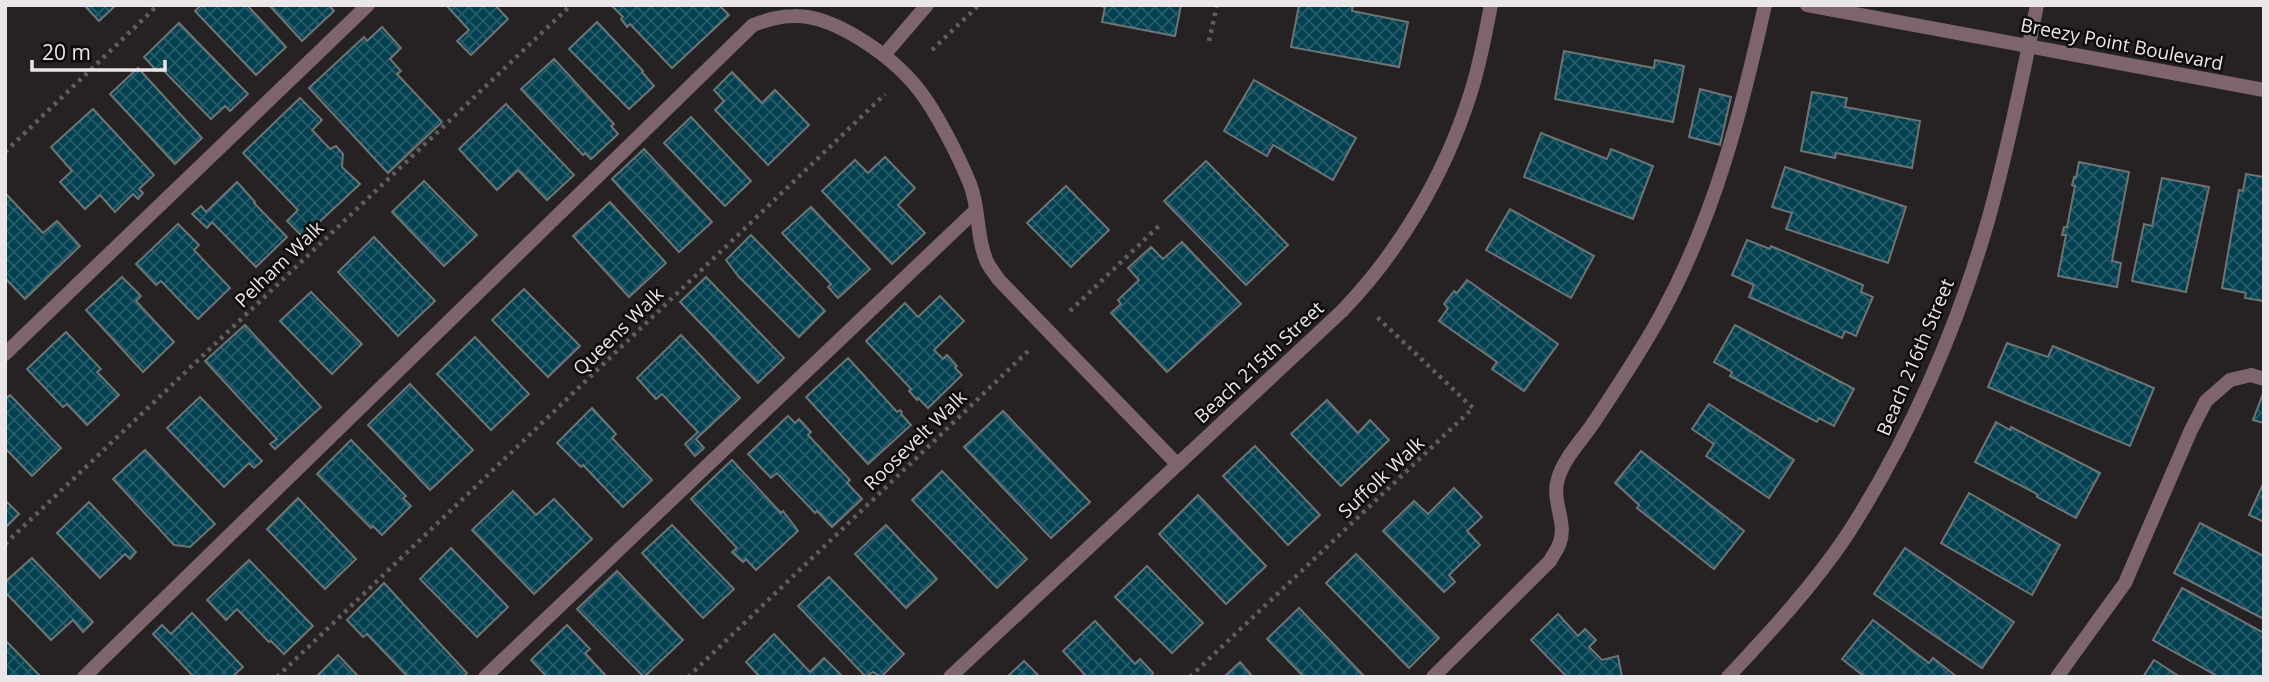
<svg xmlns="http://www.w3.org/2000/svg" width="2269" height="682" font-family="'Open Sans',sans-serif">
<defs>
<pattern id="building-cross-hatch" width="8" height="8" patternUnits="userSpaceOnUse" patternTransform="scale(1.75)"><rect width="8" height="8" fill="#044150"/><path d="M0 0l8 8M0 8l8-8" fill="none" stroke="#295c69"/></pattern>
</defs>
<rect width="100%" height="100%" fill="#262122"/>
<!-- building -->
<g fill="url(#building-cross-hatch)" stroke="#6d7476" stroke-width="2">
<polygon points="84,5 116,5 99,21"/>
<polygon points="201,5 247,5 286,47 256,75 195,11"/>
<polygon points="269,5 329,5 334,11 302,41"/>
<polygon points="446,5 495,5 508,19 471,55 457,41 469,30"/>
<polygon points="611,5 719,5 729,15 672,68 630,24 627,27 621,19 623,17"/>
<polygon points="1097,5 1181,5 1175,36 1102,22 1105,7"/>
<polygon points="1299,5 1353,5 1352,11 1408,22 1399,67 1291,47"/>
<polygon points="597,22 643,71 642,72 654,86 629,109 569,49"/>
<polygon points="179,23 248,94 230,111 225,106 211,119 161,68 157,71 144,57"/>
<polygon points="382,27 401,48 390,59 401,71 397,74 442,122 388,173 309,88 364,37 367,41"/>
<polygon points="1564,51 1654,68 1655,60 1684,66 1673,122 1555,99"/>
<polygon points="554,59 614,124 611,126 618,134 591,159 585,153 583,155 521,89"/>
<polygon points="138,68 202,138 175,164 110,94"/>
<polygon points="732,72 762,103 775,90 809,125 768,165 715,110 724,101 714,90"/>
<polygon points="1254,80 1356,138 1333,180 1273,145 1267,156 1224,131"/>
<polygon points="1700,89 1731,97 1720,145 1689,137"/>
<polygon points="1812,92 1847,98 1845,107 1920,121 1912,168 1836,153 1835,158 1801,151"/>
<polygon points="300,98 322,120 312,130 330,149 336,146 343,154 342,167 360,184 303,237 287,221 298,210 243,153"/>
<polygon points="506,104 574,175 547,200 518,170 497,190 459,149"/>
<polygon points="93,109 154,175 139,189 143,193 138,199 133,194 115,212 100,195 85,209 60,182 72,171 51,147"/>
<polygon points="691,117 751,181 725,206 664,143"/>
<polygon points="1541,133 1607,159 1611,149 1653,166 1633,219 1524,177"/>
<polygon points="644,149 712,222 679,252 612,179"/>
<polygon points="885,157 915,188 898,205 925,233 892,264 822,191 855,160 868,173"/>
<polygon points="1206,161 1288,245 1246,285 1164,201"/>
<polygon points="2079,162 2129,172 2112,261 2121,263 2117,287 2058,276 2066,235 2062,235 2064,227 2067,227 2075,186 2072,185 2074,177 2076,178"/>
<polygon points="1785,167 1906,207 1888,263 1786,229 1792,213 1772,207"/>
<polygon points="2246,174 2264,177 2264,301 2245,298 2246,293 2222,288 2239,190 2243,191"/>
<polygon points="2162,178 2209,187 2186,292 2132,281 2144,224 2152,226"/>
<polygon points="424,181 477,235 444,266 392,212"/>
<polygon points="237,182 255,202 254,203 287,237 256,267 212,222 207,228 192,214 201,206 206,212"/>
<polygon points="1066,186 1109,230 1071,267 1027,223"/>
<polygon points="5,193 43,233 57,221 80,246 25,299 5,278"/>
<polygon points="610,202 666,263 629,297 573,236"/>
<polygon points="811,207 870,269 838,298 828,287 831,284 782,233"/>
<polygon points="1510,209 1594,256 1571,298 1486,250"/>
<polygon points="178,224 199,245 194,250 230,288 198,319 161,281 156,285 136,264"/>
<polygon points="751,235 825,311 799,337 739,277 726,260"/>
<polygon points="374,237 435,301 398,336 338,272"/>
<polygon points="1747,240 1770,249 1771,246 1863,285 1861,292 1873,297 1856,336 1845,331 1842,338 1749,297 1754,285 1732,275"/>
<polygon points="1182,242 1241,304 1167,372 1111,313 1121,304 1118,300 1139,280 1128,268 1151,247 1163,259"/>
<polygon points="122,277 141,296 136,301 174,342 143,372 86,310"/>
<polygon points="706,277 784,358 758,383 680,302"/>
<polygon points="1467,280 1558,344 1524,391 1492,369 1497,362 1439,321 1448,308 1444,304 1454,291 1457,293"/>
<polygon points="524,289 580,346 548,377 492,320"/>
<polygon points="311,292 362,344 332,374 280,321"/>
<polygon points="940,296 964,321 934,350 943,359 947,355 957,366 955,368 962,375 928,408 918,398 917,400 909,391 911,389 866,341 905,303 918,317"/>
<polygon points="245,325 321,407 275,449 270,444 277,439 205,361"/>
<polygon points="1735,325 1854,389 1834,426 1819,418 1817,422 1730,376 1732,372 1714,362"/>
<polygon points="66,332 101,369 97,372 119,395 87,425 67,404 63,407 27,369"/>
<polygon points="681,335 740,398 696,439 704,448 695,456 685,444 698,432 662,394 656,399 637,378"/>
<polygon points="475,337 529,394 491,430 437,374"/>
<polygon points="2007,343 2048,357 2053,346 2154,388 2130,446 1988,387"/>
<polygon points="848,358 897,412 900,410 902,412 901,414 911,425 868,464 806,397"/>
<polygon points="410,384 473,450 430,490 368,425"/>
<polygon points="2264,391 2264,423 2253,420"/>
<polygon points="10,395 61,448 32,476 5,448 5,399"/>
<polygon points="200,397 262,461 254,468 249,463 224,487 167,428"/>
<polygon points="1327,400 1358,433 1370,420 1389,440 1341,486 1291,434"/>
<polygon points="1709,404 1794,460 1769,498 1706,456 1714,444 1692,429"/>
<polygon points="592,408 616,434 612,438 652,480 623,507 583,465 581,467 557,443"/>
<polygon points="1003,411 1090,502 1051,538 964,447"/>
<polygon points="788,416 795,423 799,419 811,432 808,435 850,480 847,483 862,499 832,527 817,511 815,513 777,473 771,478 748,454"/>
<polygon points="1996,422 2010,430 2011,427 2100,473 2076,518 2037,497 2037,494 1975,462"/>
<polygon points="351,440 406,496 403,498 411,506 382,535 373,526 371,528 317,474"/>
<polygon points="1255,446 1320,515 1288,545 1223,476"/>
<polygon points="145,450 215,524 190,547 174,545 113,479"/>
<polygon points="1641,451 1744,531 1714,569 1637,508 1639,505 1615,483"/>
<polygon points="732,460 781,513 783,511 798,531 756,570 746,559 743,562 732,552 737,548 691,499"/>
<polygon points="942,471 1027,559 997,588 912,500"/>
<polygon points="2264,482 2264,522 2249,515"/>
<polygon points="1454,488 1482,517 1467,531 1480,545 1449,575 1455,582 1444,592 1383,531 1414,501 1428,514"/>
<polygon points="513,491 536,515 554,499 592,539 534,594 472,530"/>
<polygon points="1969,493 2060,545 2032,595 1941,543"/>
<polygon points="1198,495 1266,566 1226,604 1159,534"/>
<polygon points="298,498 356,559 325,589 267,529"/>
<polygon points="5,500 19,514 5,528"/>
<polygon points="89,502 136,552 130,559 125,554 100,578 57,533"/>
<polygon points="2200,523 2264,556 2264,619 2174,573"/>
<polygon points="672,525 734,589 703,618 642,553"/>
<polygon points="886,525 937,579 906,608 855,554"/>
<polygon points="451,548 508,607 477,637 420,579"/>
<polygon points="1905,548 2014,622 1982,668 1874,594"/>
<polygon points="1356,554 1439,638 1409,668 1326,583"/>
<polygon points="32,558 93,622 83,632 73,620 51,640 5,592 5,582"/>
<polygon points="249,560 313,626 284,654 271,641 269,642 237,609 226,620 207,600"/>
<polygon points="1147,566 1203,623 1172,653 1115,597"/>
<polygon points="617,571 683,640 644,677 577,609"/>
<polygon points="829,577 904,654 881,677 873,672 866,677 798,606"/>
<polygon points="384,583 467,673 463,677 408,677 367,634 363,637 347,620"/>
<polygon points="2182,588 2264,633 2264,677 2219,677 2153,640"/>
<polygon points="1299,608 1363,675 1361,677 1304,677 1267,639"/>
<polygon points="192,613 243,667 232,677 194,677 153,634 162,625 171,634"/>
<polygon points="1558,614 1578,636 1585,629 1596,640 1589,647 1602,660 1618,656 1622,677 1567,677 1531,640"/>
<polygon points="1873,620 1929,663 1933,658 1957,677 1865,677 1842,659"/>
<polygon points="1095,621 1135,664 1140,659 1153,673 1151,677 1087,677 1063,651"/>
<polygon points="567,625 590,649 585,653 607,677 547,677 531,660"/>
<polygon points="774,634 810,672 824,658 843,677 760,677 746,662"/>
<polygon points="5,640 41,677 5,677"/>
<polygon points="338,655 359,677 316,677"/>
<polygon points="2154,660 2180,677 2143,677"/>
<polygon points="1024,661 1040,677 1007,677"/>
<polygon points="1240,662 1253,677 1224,677"/>
</g>
<g fill="none" stroke-linecap="round" stroke-linejoin="round">
<!-- path -->
<g stroke="#615d5e" stroke-width="4.5" stroke-dasharray="3.5 5" stroke-linecap="butt">
<polyline points="1209,41 1217,5"/>
<polyline points="932,50 979,5"/>
<polyline points="5,152 158,5"/>
<polyline points="1070,311 1162,223"/>
<polyline points="5,544 571,5"/>
<polyline points="277,677 885,94"/>
<polyline points="688,677 1028,351"/>
<polyline points="1190,677 1473,408 1377,317"/>
</g>
<!-- lane -->
<g stroke="#7e656d" stroke-width="14">
<polyline points="884,55 927,5"/>
<polyline points="5,354 368,5"/>
<path d="M84,677L753,25C767,20 779,16 794,16C836,15 894,58 919,90C937,113 959,157 970,184C980,209 976,238 987,262C990,268 995,274 999,280L1177,464"/>
<polyline points="485,677 976,210"/>
<polyline points="950,677 1342,311"/>
<path d="M1433,677L1550,561C1553,555 1558,549 1560,542C1567,522 1551,500 1558,479C1563,460 1580,442 1592,425C1616,389 1641,352 1662,313C1715,215 1741,113 1765,5"/>
<polyline points="2057,677 2125,583 2191,430 2206,401 2230,380 2251,375 2264,379"/>
</g>
<!-- street -->
<g stroke="#7e656d" stroke-width="14">
<polyline points="1807,5 2264,90"/>
<path d="M1342,311C1400,251 1445,174 1470,95C1480,65 1485,35 1491,5"/>
<path d="M1728,677C1770,632 1813,586 1847,535C1909,439 1958,327 1989,217C2008,147 2023,76 2037,5"/>
</g>
</g>
<g text-anchor="middle" dominant-baseline="central" stroke-width="5" stroke-linejoin="round" paint-order="stroke">
<!-- street labels -->
<g font-size="19" fill="#ebe7e8" stroke="#0e0b0c">
<text transform="translate(2122 44) rotate(11)">Breezy Point Boulevard</text>
<text transform="translate(279 264) rotate(-44)">Pelham Walk</text>
<text transform="translate(618 331) rotate(-44)">Queens Walk</text>
<text transform="translate(1915 357) rotate(-67)">Beach 216th Street</text>
<text transform="translate(1259 362) rotate(-43)">Beach 215th Street</text>
<text transform="translate(915 440) rotate(-44)">Roosevelt Walk</text>
<text transform="translate(1381 477) rotate(-43)">Suffolk Walk</text>
</g>
</g>
<!-- border -->
<rect width="2269" height="682" fill="none" stroke="#ebe7e8" stroke-width="14"/>
<!-- scale -->
<path d="M32 60v10h133v-10" fill="none" stroke="#ebe7e8" stroke-width="3.5"/>
<text x="42" y="60" font-size="21" fill="#ebe7e8" stroke="#0e0b0c" stroke-width="5" paint-order="stroke">20 m</text>
</svg>
